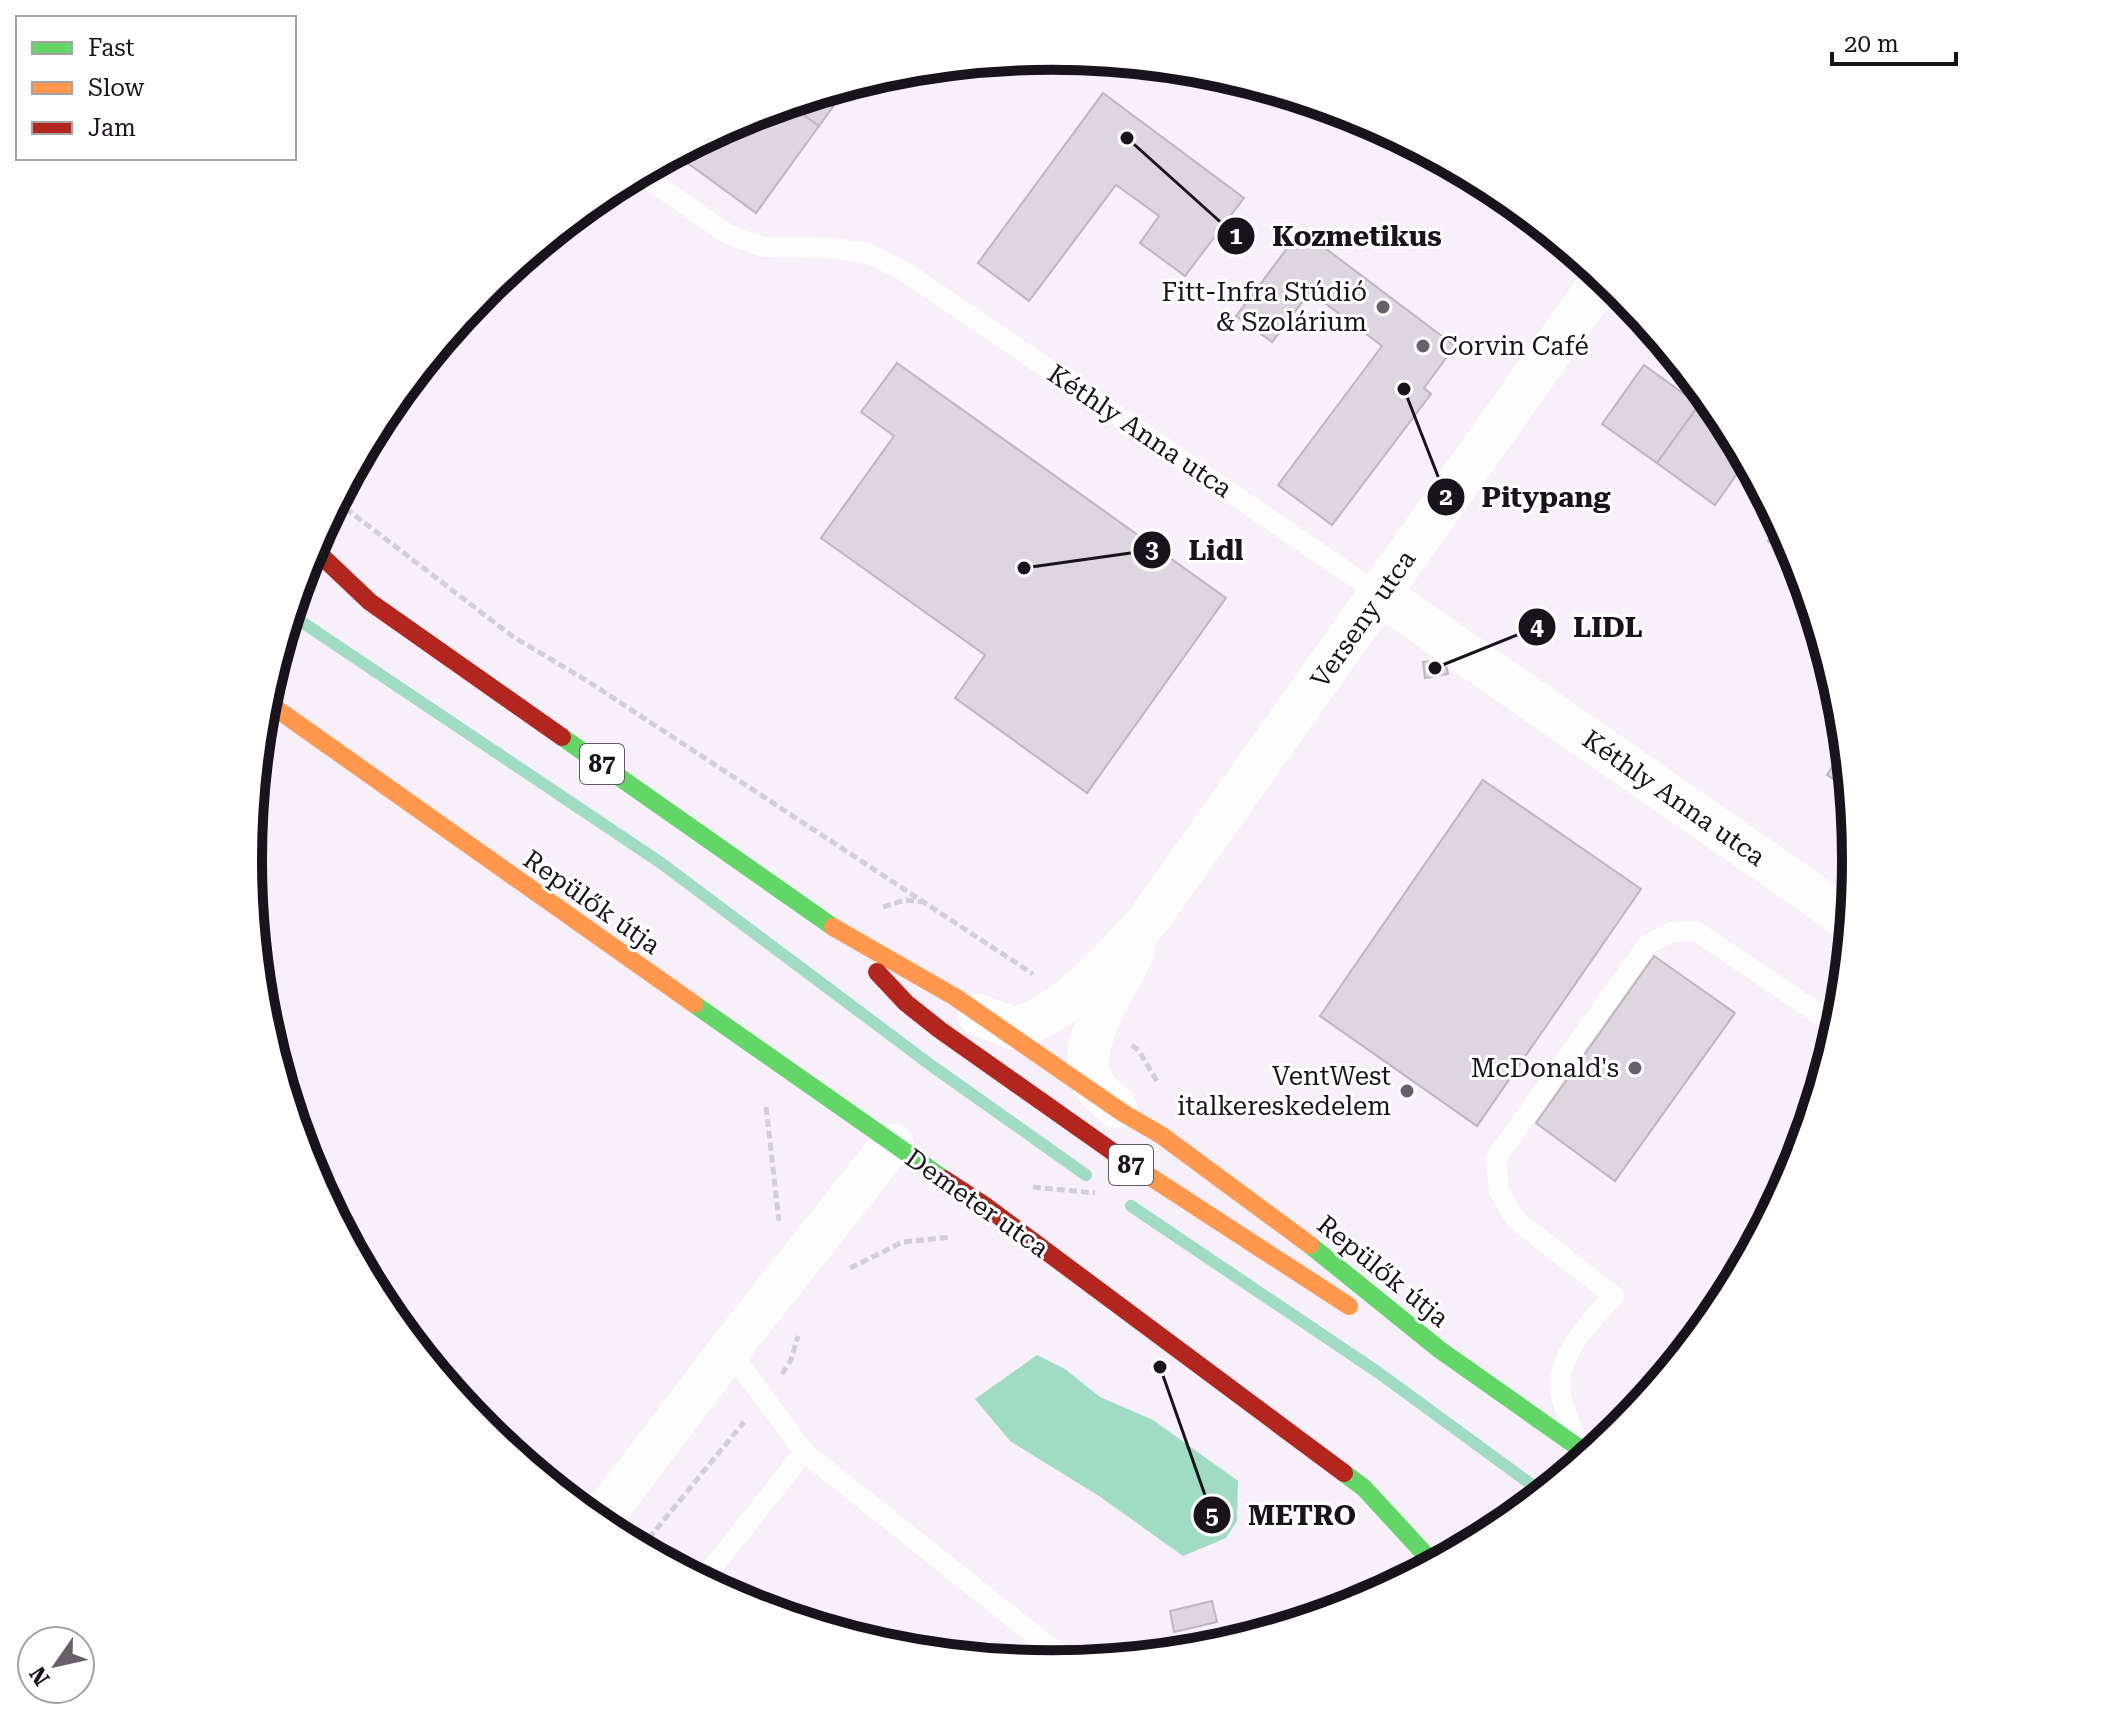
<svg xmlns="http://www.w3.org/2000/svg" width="2104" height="1721" font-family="'Roboto Serif',serif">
<rect width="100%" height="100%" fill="#f7effa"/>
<!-- water -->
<polygon fill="#a0dbc3" points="1037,1355 1065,1369 1100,1397 1153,1420 1238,1481 1237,1521 1226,1538 1183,1556 1099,1496 1010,1441 975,1399"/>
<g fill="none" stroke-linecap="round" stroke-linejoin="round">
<!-- stream -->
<g stroke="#a0dbc3" stroke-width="12">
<polyline points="290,614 661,863 932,1066 1086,1175"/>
<polyline points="1131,1206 1379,1373 1543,1493"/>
</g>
</g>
<!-- building -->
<g fill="#ddd6e0" stroke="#bcb6bf" stroke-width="2">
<polygon points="848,86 819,126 788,104"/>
<polygon points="1103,93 1244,198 1185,276 1140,243 1159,216 1116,185 1029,301 978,263"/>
<polygon points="788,104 819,126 756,213 689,164 709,136 745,117"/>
<polygon points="1301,230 1455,346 1424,388 1431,394 1332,525 1278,485 1382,346 1310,292 1272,342 1236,316"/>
<polygon points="897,363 1226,598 1087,793 955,698 985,655 821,538 894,436 861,412"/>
<polygon points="1644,365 1699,405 1657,463 1602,424"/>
<polygon points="1699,405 1727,426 1746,461 1715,505 1657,463"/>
<polygon points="1780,524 1795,553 1798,562 1768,541"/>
<polygon points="1445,659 1448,674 1425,678 1423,662"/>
<polygon points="1845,746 1850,790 1827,775"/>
<polygon points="1483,780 1641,889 1477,1126 1320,1016"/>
<polygon points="1654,956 1735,1013 1615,1181 1536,1123"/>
<polygon points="1212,1601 1217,1622 1174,1632 1170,1611"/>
</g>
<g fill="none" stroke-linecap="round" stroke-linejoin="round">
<!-- path -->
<g stroke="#d2d0d4" stroke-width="5" stroke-dasharray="8 4" stroke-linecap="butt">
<polyline points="336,501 512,636 589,682 1033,974"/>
<polyline points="883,907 905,900 923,902"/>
<polyline points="1132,1045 1139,1051 1158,1083"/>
<polyline points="766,1107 779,1221"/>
<polyline points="1033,1187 1095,1193"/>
<polyline points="850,1268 903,1242 951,1237"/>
<polyline points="782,1374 791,1360 798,1336"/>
<polyline points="641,1548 744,1422"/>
</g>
<!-- lane -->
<g stroke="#fefdfe" stroke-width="20">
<polyline points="640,173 726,233 763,247 832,248 867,253 904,271 1381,595"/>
<polyline points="729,1350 804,1452 1070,1663"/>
<path d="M1575,1436C1570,1423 1563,1408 1561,1394C1555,1355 1590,1322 1614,1296L1515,1219L1499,1191L1496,1158L1648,944L1671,932L1696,931L1838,1027"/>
<polyline points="702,1581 804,1452"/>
<polyline points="1067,1661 1195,1644 1202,1650"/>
</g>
<!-- street -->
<g stroke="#fefdfe" stroke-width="42">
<polyline points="1381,595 1851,921"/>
<path d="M979,1015L1013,1028C1061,1019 1116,956 1149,919L1604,277"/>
<path d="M1116,1107C1109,1100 1099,1093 1094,1084C1071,1048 1120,985 1134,950"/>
<polyline points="598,1523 729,1350 892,1144"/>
</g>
<!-- fast -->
<g stroke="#63d668" stroke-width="18">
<polyline points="562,737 833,927"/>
<polyline points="694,1004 944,1179"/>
<polyline points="1310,1245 1440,1350 1589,1455"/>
<polyline points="1344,1473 1364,1488 1434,1564"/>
</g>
<!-- slow -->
<g stroke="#ff974d" stroke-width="18">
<polyline points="264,700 694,1004"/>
<polyline points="833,927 955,997 1123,1113 1161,1135 1310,1245"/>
<polyline points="1123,1159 1349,1306"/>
</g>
<!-- jam -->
<g stroke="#b3261e" stroke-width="18">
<polyline points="312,547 370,602 562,737"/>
<polyline points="877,972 906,1003 940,1030 1123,1159"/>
<polyline points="944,1179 984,1205 1344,1473"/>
</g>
</g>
<!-- markers -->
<g fill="#676069" stroke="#fff" stroke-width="3">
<circle cx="1383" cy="307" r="8"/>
<circle cx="1423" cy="346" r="8"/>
<circle cx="1635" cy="1068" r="8"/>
<circle cx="1407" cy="1091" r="8"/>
</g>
<g text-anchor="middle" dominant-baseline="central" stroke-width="6" stroke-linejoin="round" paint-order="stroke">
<!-- shield labels -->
<g fill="#fff" stroke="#5e5a5f" stroke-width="2">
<rect x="580" y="744" width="44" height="40" rx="6"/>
<rect x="1109" y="1145" width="44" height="40" rx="6"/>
</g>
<g font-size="24" font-weight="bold" fill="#19131b">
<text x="602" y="764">87</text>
<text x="1131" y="1165">87</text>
</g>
<!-- poi labels -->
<g font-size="26" fill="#19131b" stroke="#fff" text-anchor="end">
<text x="1367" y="292">Fitt-Infra Stúdió<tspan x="1367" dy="30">&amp; Szolárium</tspan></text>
<text x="1439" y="346" text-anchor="start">Corvin Café</text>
<text x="1619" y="1068">McDonald's</text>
<text x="1391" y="1076">VentWest<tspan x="1391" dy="30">italkereskedelem</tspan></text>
</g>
<!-- street labels -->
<g font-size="26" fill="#19131b" stroke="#fff">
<text transform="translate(1140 431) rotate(34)">Kéthly Anna utca</text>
<text transform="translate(1363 619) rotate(-55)">Verseny utca</text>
<text transform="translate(1674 798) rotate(35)">Kéthly Anna utca</text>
<text transform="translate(592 902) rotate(35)">Repülők útja</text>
<text transform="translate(977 1203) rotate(35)">Demeter utca</text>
<text transform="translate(1383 1271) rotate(39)">Repülők útja</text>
</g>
</g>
<!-- crop -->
<path d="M0 0H2104V1721H0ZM262 860a790 790 0 1 1 1580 0a790 790 0 1 1-1580 0Z" fill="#fff" fill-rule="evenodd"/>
<path fill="none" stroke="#19131b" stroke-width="10" d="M262 860a790 790 0 1 1 1580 0a790 790 0 1 1-1580 0Z"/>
<!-- callouts -->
<path fill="none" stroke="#19131b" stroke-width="3" d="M1127 138L1236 236M1404 389L1446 497M1024 568L1152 550M1435 668L1537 627M1160 1367L1212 1515"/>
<g fill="#19131b" stroke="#fff" stroke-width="3">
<circle cx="1127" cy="138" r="8"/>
<circle cx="1404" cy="389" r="8"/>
<circle cx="1024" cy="568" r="8"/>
<circle cx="1435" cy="668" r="8"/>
<circle cx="1160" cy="1367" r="8"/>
<circle cx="1236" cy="236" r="20"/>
<circle cx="1446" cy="497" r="20"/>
<circle cx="1152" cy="550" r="20"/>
<circle cx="1537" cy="627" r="20"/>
<circle cx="1212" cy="1515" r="20"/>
</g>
<g font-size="24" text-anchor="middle" font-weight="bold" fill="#fff">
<text x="1236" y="244">1</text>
<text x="1446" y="505">2</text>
<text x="1152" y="558">3</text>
<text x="1537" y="635">4</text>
<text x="1212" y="1524">5</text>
</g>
<g font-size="28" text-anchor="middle" font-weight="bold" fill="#19131b" stroke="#fff" stroke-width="6" stroke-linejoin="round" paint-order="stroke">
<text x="1357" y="246">Kozmetikus</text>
<text x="1546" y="507">Pitypang</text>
<text x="1216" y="560">Lidl</text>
<text x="1608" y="637">LIDL</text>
<text x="1302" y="1525">METRO</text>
</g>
<!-- legend -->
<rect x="16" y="16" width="280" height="144" fill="#ffffff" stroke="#a3a1a4" stroke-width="2"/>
<rect x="32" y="42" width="40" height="12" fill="#63d668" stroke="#a3a1a4" stroke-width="2"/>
<text x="88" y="56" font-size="24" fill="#19131b">Fast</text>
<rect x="32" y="82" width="40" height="12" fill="#ff974d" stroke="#a3a1a4" stroke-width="2"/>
<text x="88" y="96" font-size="24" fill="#19131b">Slow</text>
<rect x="32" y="122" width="40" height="12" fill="#b3261e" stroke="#a3a1a4" stroke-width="2"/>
<text x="88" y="136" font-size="24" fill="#19131b">Jam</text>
<!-- north arrow -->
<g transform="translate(56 1665) rotate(236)"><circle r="38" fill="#ffffff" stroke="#a3a1a4" stroke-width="2"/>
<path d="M0-6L14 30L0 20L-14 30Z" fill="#676069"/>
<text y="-12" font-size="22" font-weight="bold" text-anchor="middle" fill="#19131b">N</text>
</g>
<!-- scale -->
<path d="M1832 52v12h124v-12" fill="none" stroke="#19131b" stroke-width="4"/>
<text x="1844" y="52" font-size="24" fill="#19131b" stroke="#ffffff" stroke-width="6" paint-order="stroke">20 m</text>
</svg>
